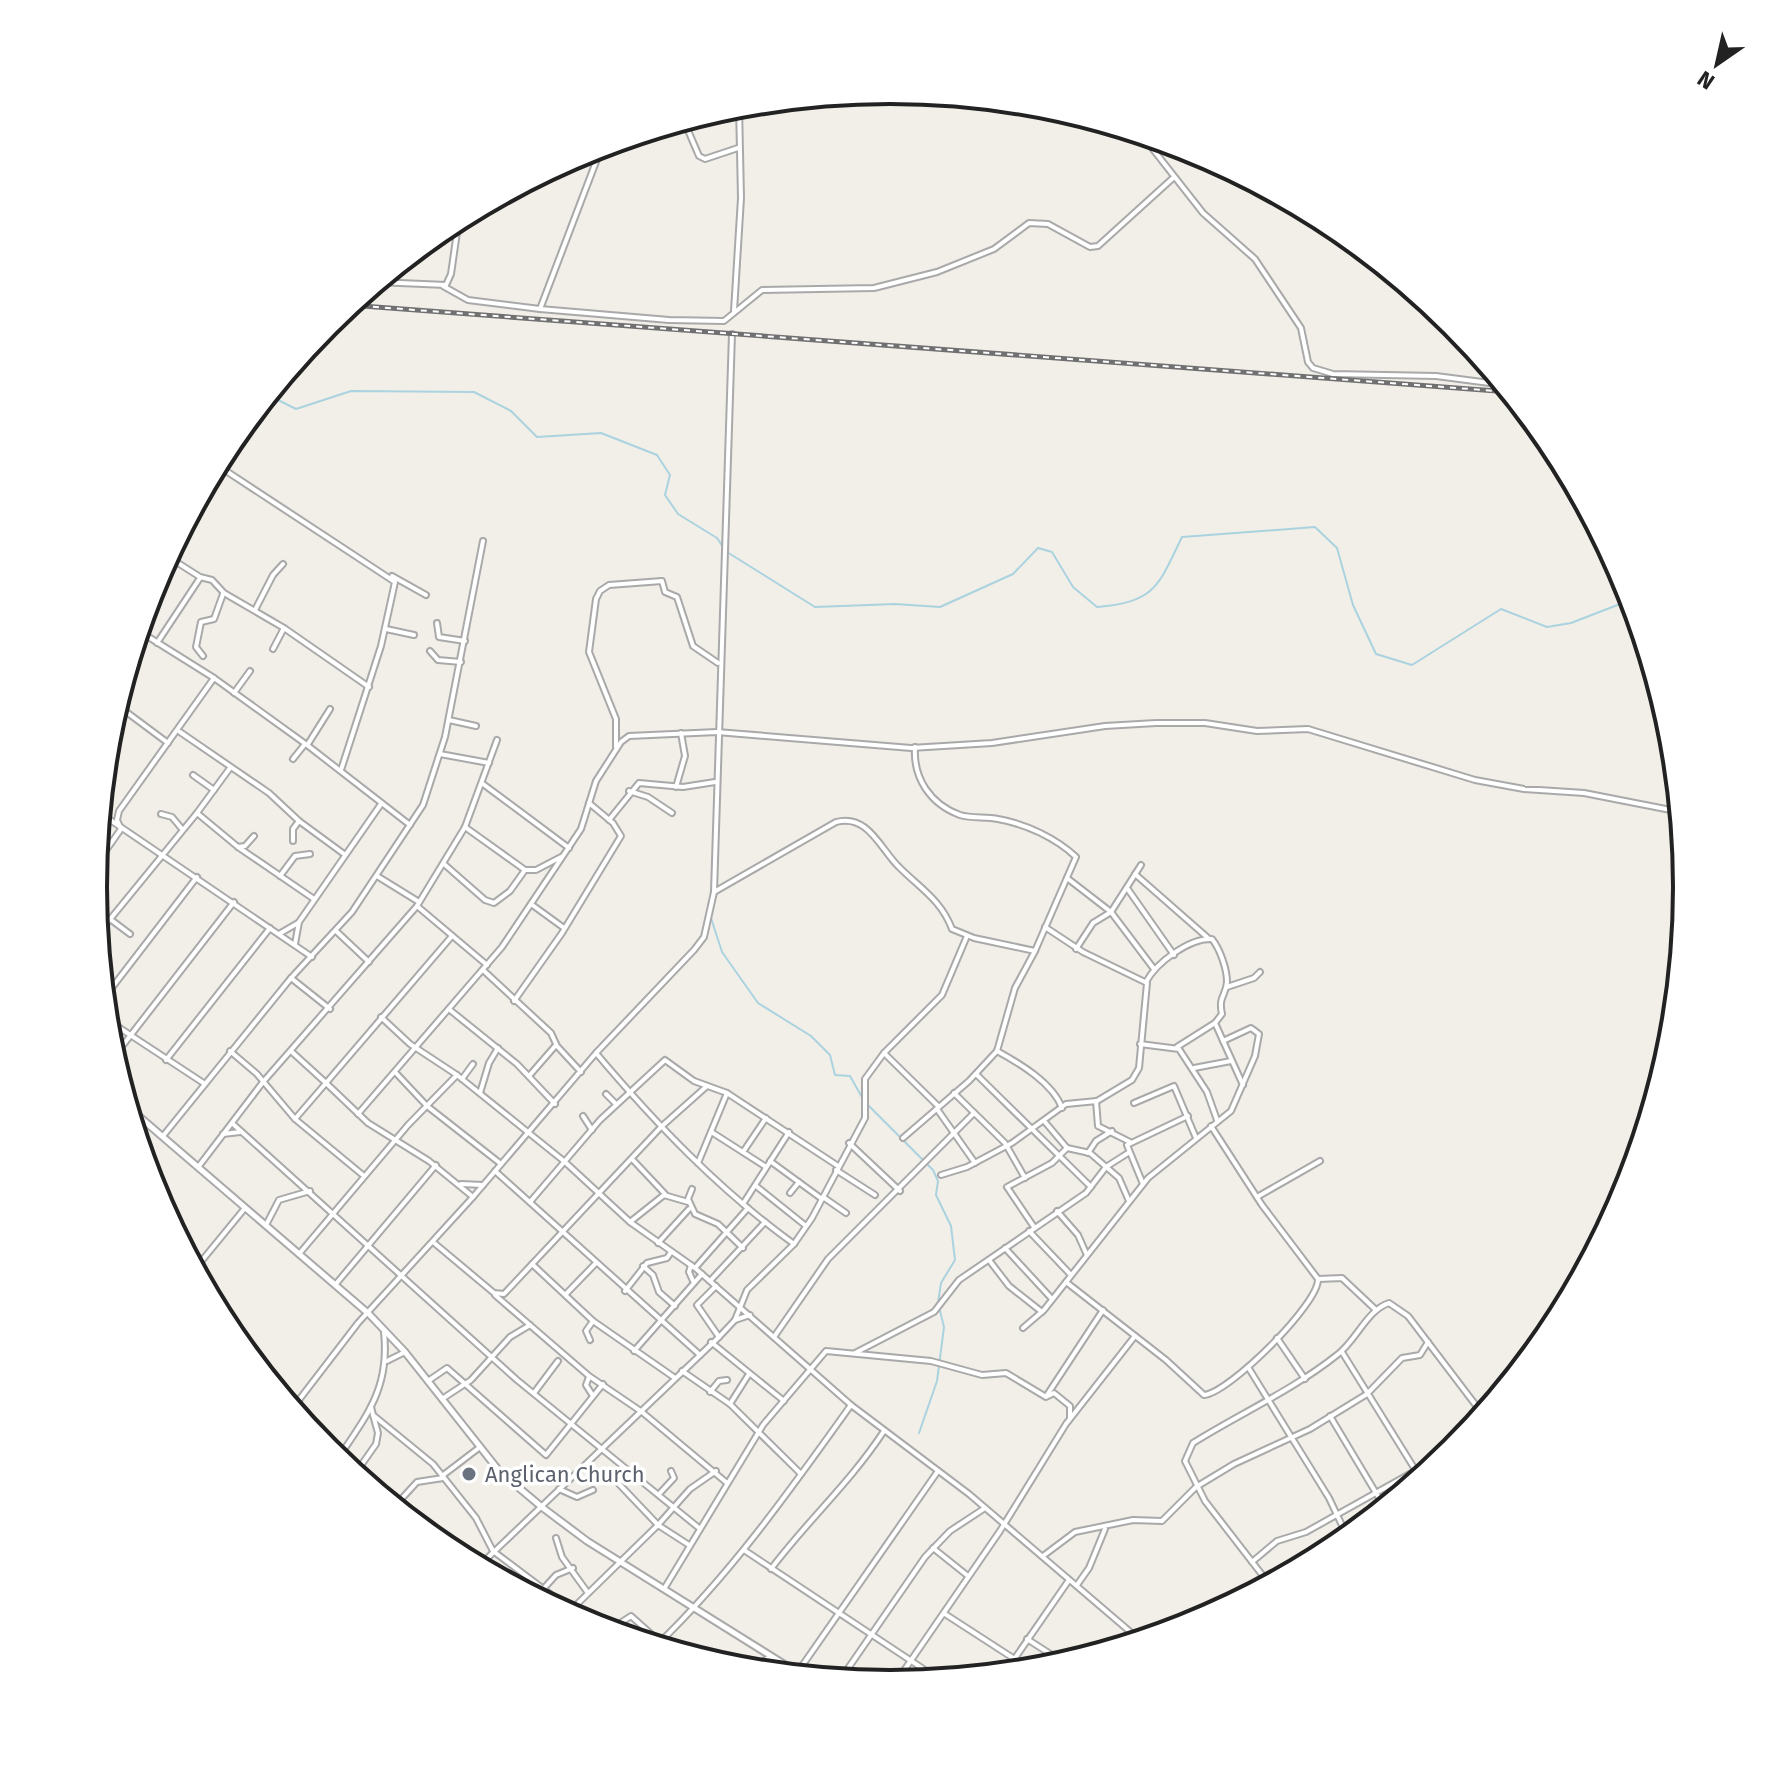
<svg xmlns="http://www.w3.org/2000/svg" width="1781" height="1775" font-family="'Fira Sans',sans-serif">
<rect width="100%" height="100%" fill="#f2efe9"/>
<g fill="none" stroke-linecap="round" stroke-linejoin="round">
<!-- stream -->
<g stroke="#aad3df" stroke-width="2">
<polyline points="268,395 296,409 351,391 474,392 511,411 537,437 601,433 657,455 670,475 665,495 678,514 717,538 723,547"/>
<path d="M727,552L815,607L895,604L940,607L1013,574L1038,548L1052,552L1073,587L1097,607C1156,602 1158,586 1182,537L1315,527L1337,548L1353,605L1376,654L1412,665L1501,609L1547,627L1571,623L1633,599"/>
<polyline points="711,918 722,952 758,1003 811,1036 830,1055 835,1075 850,1076 863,1099"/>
<polyline points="867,1104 933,1170 938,1181 936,1195 951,1226 955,1260 941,1283 938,1303 944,1327 937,1381 919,1433"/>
</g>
<!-- minor casing -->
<g stroke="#a9a9a9" stroke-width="8">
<g id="minor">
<polyline points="684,121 699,156 705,159 738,148"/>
<polyline points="1141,134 1203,213 1255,259 1301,328 1308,362 1313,368 1333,374 1436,376 1505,385"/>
<polyline points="377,282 446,285 451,274 459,218"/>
<polyline points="443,286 468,300 540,309 669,320 724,321 762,290 874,288 937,272 994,249 1029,223 1048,224 1090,247 1098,246 1173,178"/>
<polyline points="540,309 602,146"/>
<polyline points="734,311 741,198 739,105"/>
<polyline points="215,467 217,465 395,582 381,646 341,770"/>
<polyline points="167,556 200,577 212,580 224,593 284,628 369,687"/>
<polyline points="158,575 175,563"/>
<polyline points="392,576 426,595"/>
<polyline points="255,610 273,575 283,564"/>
<polyline points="437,623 439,637 465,641"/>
<polyline points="386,629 414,635"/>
<polyline points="139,631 214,678 307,745 410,825"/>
<polyline points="157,643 200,578"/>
<polyline points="134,649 144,635"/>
<polyline points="273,649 284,628"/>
<polyline points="430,651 438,660 461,662"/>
<polyline points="203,656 196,647 201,622 214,619 223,594"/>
<polyline points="234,693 250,671"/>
<polyline points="117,705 168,743"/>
<polyline points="449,720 476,726"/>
<polyline points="180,732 269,793 299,821 344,854"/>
<polyline points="308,744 330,709"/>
<polyline points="616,747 616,719 589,652 596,599 600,591 609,585 662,581 665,592 677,597 693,646 718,663"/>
<polyline points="440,754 489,763"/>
<polyline points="293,759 305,744"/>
<polyline points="193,775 214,790"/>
<polyline points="483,784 569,848"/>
<polyline points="676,787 685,756 681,733"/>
<polyline points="629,791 648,797 672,813"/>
<polyline points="100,813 312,957"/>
<polyline points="197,813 230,768"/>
<polyline points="161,814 172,817 182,829"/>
<polyline points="609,820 639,783 683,787 715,782"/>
<polyline points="465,827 525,870 536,870 561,857"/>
<polyline points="293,841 293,829 299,821"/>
<polyline points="238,847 245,846 254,836"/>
<polyline points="444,864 485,900 494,903 510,891 525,870"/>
<polyline points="95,866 121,829 117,820 119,811 214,678"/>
<polyline points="1135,874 1208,938"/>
<polyline points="280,876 295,856 310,854"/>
<polyline points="377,876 419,902"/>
<polyline points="1067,878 1111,912 1154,969"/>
<polyline points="1127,888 1174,955"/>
<path d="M714,892L836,822C868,813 881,850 899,867C921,889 941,900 952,929L974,938L1035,951L1076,857C1056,838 1026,824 998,819C986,816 972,819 960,815C930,804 913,778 915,747"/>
<polyline points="531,904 564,928"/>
<polyline points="417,906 487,965"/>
<polyline points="110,919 130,934"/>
<polyline points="336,931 369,962"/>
<polyline points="98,934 197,813 238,847 314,899"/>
<polyline points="279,934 298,923"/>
<polyline points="295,944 299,922 381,804"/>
<polyline points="1076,949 1093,923 1111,912 1141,865"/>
<polyline points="483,970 551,1033 557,1046 581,1072"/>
<polyline points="291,978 330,1009"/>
<path d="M1146,982C1156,963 1189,938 1212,939C1220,949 1227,969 1227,982C1226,996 1218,996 1222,1014L1215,1023"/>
<polyline points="1227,987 1254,978 1260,972"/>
<polyline points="104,998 197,877"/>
<polyline points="514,1001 562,933 621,836 613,823 589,803"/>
<polyline points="450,1010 517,1064 555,1104"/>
<polyline points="381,1017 410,1044 457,1075 565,1162 630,1222 695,1268 851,1405 969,1494 1141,1641"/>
<polyline points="106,1019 205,1084"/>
<polyline points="1140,1044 1179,1049 1207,1092 1217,1120"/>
<polyline points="1177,1047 1215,1023 1243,1085"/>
<polyline points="230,1051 257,1074 295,1119 326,1083 368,1123 429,1161 473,1197"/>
<path d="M997,1051C1019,1063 1053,1083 1062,1108"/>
<polyline points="292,1052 326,1083 452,936"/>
<path d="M596,1053C655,1123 719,1190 794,1244"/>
<polyline points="884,1053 938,1106"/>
<polyline points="113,1058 234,902"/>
<polyline points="166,1060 270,928"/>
<polyline points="1194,1068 1231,1061"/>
<polyline points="395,1072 427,1106 501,1164"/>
<polyline points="976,1074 1091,1187"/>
<polyline points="529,1076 556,1045"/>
<polyline points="462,1079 473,1064"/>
<polyline points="480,1093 489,1063 498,1048"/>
<polyline points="954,1093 1005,1143 1025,1178"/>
<polyline points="606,1094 616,1104"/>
<polyline points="1096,1101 1098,1126 1130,1142"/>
<polyline points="1134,1103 1174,1086 1196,1138"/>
<polyline points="937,1109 975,1163"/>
<polyline points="358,1114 502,947 581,829 596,781 621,742 629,736 717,732 911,748 992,743 1105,726 1156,723 1205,723 1257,731 1308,729 1475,780 1524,789 1584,793 1681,812"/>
<polyline points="583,1116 592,1130"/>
<polyline points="295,1119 364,1176"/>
<polyline points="1045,1122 1067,1148 1090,1153 1119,1178 1129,1201"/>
<polyline points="233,1124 517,1380 699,1528"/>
<polyline points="713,1133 766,1167"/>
<polyline points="223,1134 240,1132"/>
<polyline points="163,1136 291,978 352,912 423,805 445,737 483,541"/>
<polyline points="903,1138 969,1081 997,1051 1015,988 1035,951"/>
<polyline points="849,1143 900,1191"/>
<polyline points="743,1152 766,1118"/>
<polyline points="1088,1153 1096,1141 1112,1131"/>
<polyline points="632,1159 665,1194"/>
<polyline points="770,1161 822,1199"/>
<polyline points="698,1163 727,1093"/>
<polyline points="199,1166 263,1082 417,906 465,827 497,740"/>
<polyline points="836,1170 875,1195"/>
<polyline points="495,1171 700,1355"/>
<polyline points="941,1175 967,1167 1012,1143 1066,1104 1097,1101 1132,1080 1139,1068 1147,983 1083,952 1045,927"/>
<polyline points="461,1184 483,1185"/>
<polyline points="1143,1184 1127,1145 1188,1116"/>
<polyline points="756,1186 806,1226"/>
<polyline points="692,1189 688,1199 695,1214 718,1224 743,1248"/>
<polyline points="790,1193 799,1182"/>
<polyline points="823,1197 846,1213"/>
<polyline points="1257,1197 1320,1161"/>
<polyline points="530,1202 600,1120 665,1060 694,1081 727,1093 838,1166"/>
<polyline points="743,1204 789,1132"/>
<polyline points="1057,1211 1078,1235 1086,1253"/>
<polyline points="630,1222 664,1195 688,1202"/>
<polyline points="266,1225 279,1200 310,1191"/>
<polyline points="1034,1227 1007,1187 1052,1163 1067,1148"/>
<polyline points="1029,1231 1071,1275"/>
<polyline points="433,1242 494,1293 504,1294 661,1127 707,1086"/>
<polyline points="658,1243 689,1209"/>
<polyline points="1005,1248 1052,1299"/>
<polyline points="299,1254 408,1125 457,1075"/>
<polyline points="989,1260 1009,1286 1042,1312"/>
<polyline points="532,1264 593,1321 675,1378"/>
<polyline points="691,1265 689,1272 693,1281"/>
<polyline points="643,1266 653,1275 659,1292 675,1306"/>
<polyline points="695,1268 748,1208"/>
<polyline points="195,1269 245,1208"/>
<polyline points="1318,1279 1342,1278 1376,1310"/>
<polyline points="710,1281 765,1222"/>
<path d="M1066,1282L1166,1360L1204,1395C1229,1393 1319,1304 1318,1279L1262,1205L1211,1126"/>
<polyline points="335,1285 436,1165"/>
<polyline points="716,1286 697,1305 719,1337"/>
<polyline points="625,1291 647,1263 667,1258 671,1252"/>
<polyline points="566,1294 595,1264"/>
<polyline points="495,1295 589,1376 642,1412 727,1483"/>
<polyline points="735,1320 750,1315"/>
<polyline points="1023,1328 1044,1310 1148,1178 1231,1111 1255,1056 1259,1034 1251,1028 1223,1041"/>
<polyline points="774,1337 828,1259 974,1113"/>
<polyline points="1277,1338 1305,1379"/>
<polyline points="590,1340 586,1331 593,1321"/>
<polyline points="711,1342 784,1401"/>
<polyline points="634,1351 702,1274"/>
<polyline points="1342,1352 1421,1479"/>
<polyline points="855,1353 934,1312 959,1280 1086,1193 1106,1167 1128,1153"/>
<polyline points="387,1361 405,1352"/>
<polyline points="1248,1367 1329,1498 1348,1538"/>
<polyline points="682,1371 730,1404 801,1474"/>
<polyline points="589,1377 586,1385 593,1396"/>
<polyline points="428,1381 447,1368 546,1455 603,1384"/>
<polyline points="710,1392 719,1381 727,1380"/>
<polyline points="534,1393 558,1361"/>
<polyline points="1047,1395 1103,1310"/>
<polyline points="442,1399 471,1380 510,1337 530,1325"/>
<polyline points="730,1404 749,1374"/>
<polyline points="371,1407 373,1415 433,1464 476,1518 493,1551 594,1627"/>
<polyline points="292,1409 358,1323 473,1197 596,1053 694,950 704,937 714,892 732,334"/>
<polyline points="1330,1416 1385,1508"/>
<path d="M337,1460C367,1415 390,1388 384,1332"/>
<polyline points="355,1474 376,1444 378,1433 373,1415"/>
<polyline points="442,1476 480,1447"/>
<polyline points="619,1484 658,1525 689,1545"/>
<polyline points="559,1489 577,1497 593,1490"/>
<polyline points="660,1493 674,1478 671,1471"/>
<polyline points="394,1507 417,1482 443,1478"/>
<polyline points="556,1538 562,1557 588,1593"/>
<polyline points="933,1548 968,1576"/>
<polyline points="744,1550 940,1680"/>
<polyline points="1043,1556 1075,1532 1133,1520 1162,1521 1196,1487 1234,1464 1310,1429 1367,1394 1402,1358 1420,1355 1428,1342"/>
<polyline points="1252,1562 1277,1541 1306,1532 1415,1471"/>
<polyline points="478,1567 719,1337 735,1320 747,1290 794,1244 812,1218 865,1118 865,1079 884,1053 942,995 967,936"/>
<path d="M771,1569C808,1520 849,1484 884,1431"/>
<polyline points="1077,1585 1089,1568 1105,1529"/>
<path d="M1270,1585L1205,1501L1185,1461L1193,1443C1241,1413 1293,1390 1337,1355C1356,1341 1367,1310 1389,1303L1408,1316L1484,1416"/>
<polyline points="545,1587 556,1575 573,1568"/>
<polyline points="664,1589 763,1425 826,1351 931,1361 982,1375 1006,1373 1046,1397 1054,1393 1070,1406 1070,1418"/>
<polyline points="567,1614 658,1525 690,1489 716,1471"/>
<polyline points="945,1614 1013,1658"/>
<polyline points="608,1631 631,1616 660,1642 692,1657"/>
<polyline points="1027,1639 1066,1664"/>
<path d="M656,1646C731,1574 791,1489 851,1405"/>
<polyline points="747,1671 770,1657"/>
<polyline points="1004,1674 1069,1580"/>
<polyline points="795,1676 938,1471"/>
<polyline points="840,1680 925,1557 950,1531 985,1508"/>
<polyline points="894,1685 1000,1531 1066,1424 1135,1336"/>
</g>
</g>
<!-- tertiary casing -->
<g stroke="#a9a9a9" stroke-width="9">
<polyline id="tertiary" points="128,1107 369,1314 405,1352 500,1472 543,1508 587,1541 803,1676"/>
</g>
<!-- minor -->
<use href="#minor" stroke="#fff" stroke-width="4"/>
<!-- tertiary -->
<use href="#tertiary" stroke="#fff" stroke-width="5"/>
<!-- rail casing -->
<g stroke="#707070" stroke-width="5">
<polyline id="rail" points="349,305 1510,392"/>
</g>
<!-- rail -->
<use href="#rail" stroke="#fff" stroke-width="2" stroke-dasharray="6" stroke-linecap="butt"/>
</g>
<!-- markers -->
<circle fill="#6b7280" stroke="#fff" stroke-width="3" cx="469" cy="1474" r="8"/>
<g text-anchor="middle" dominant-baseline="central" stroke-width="7" stroke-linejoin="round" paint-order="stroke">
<!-- worship labels -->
<g font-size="22" fill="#5b616d" stroke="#fff" text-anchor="start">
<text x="485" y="1474">Anglican Church</text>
</g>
</g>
<!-- crop -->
<path d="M0 0H1781V1775H0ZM107 887a783 783 0 1 1 1566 0a783 783 0 1 1-1566 0Z" fill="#fff" fill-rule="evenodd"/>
<path fill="none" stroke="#222" stroke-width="4" d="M107 887a783 783 0 1 1 1566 0a783 783 0 1 1-1566 0Z"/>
<!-- north arrow -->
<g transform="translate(1717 64) rotate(214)" stroke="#ffffff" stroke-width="6" paint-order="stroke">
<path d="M0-6L14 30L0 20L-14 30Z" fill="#222222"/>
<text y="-12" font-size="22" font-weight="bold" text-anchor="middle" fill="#222222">N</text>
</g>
</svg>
